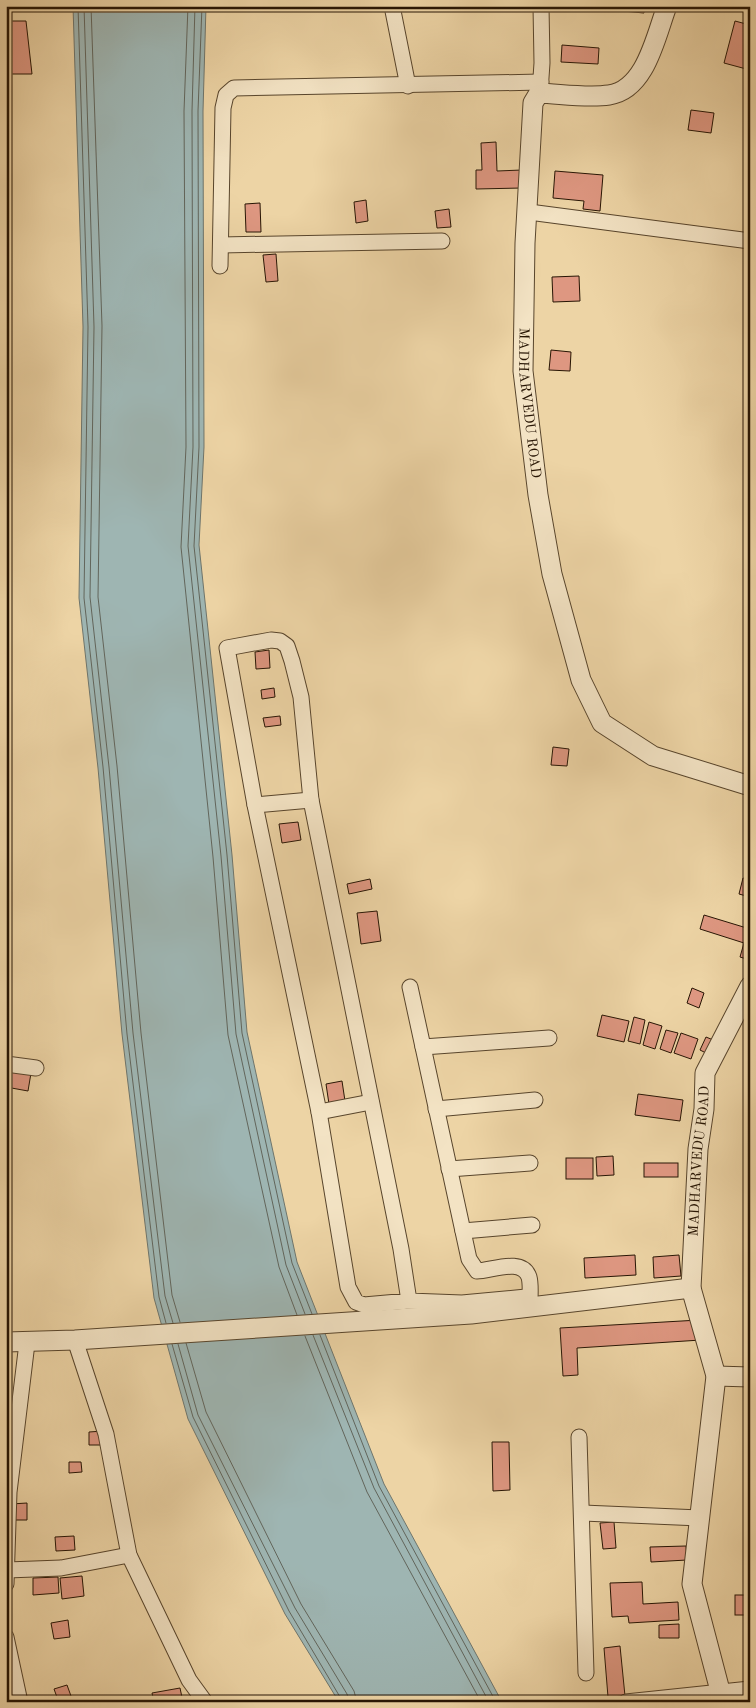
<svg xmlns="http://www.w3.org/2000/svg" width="756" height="1708" font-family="'Old Standard TT',serif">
<rect width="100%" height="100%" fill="#edd4a5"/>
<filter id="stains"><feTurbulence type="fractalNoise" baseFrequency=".004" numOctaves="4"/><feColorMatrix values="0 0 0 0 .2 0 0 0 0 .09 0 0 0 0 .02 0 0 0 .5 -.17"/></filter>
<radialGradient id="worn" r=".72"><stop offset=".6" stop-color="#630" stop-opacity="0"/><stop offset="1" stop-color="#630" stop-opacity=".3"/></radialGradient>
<!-- water -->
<polygon fill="#9eb5b2" stroke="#6e756c" points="73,6 206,6 203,111 204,447 199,545 232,855 247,1032 297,1262 384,1484 502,1702 339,1702 285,1614 188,1419 154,1298 122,1034 98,768 79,598 83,327"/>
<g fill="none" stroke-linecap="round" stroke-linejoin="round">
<!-- shore -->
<g stroke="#62655b" stroke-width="1">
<polyline points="78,6 88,327 84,598 103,767 127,1034 159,1297 166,1323"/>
<polyline points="84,6 94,327 90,597 109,767 133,1033 165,1296 173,1323"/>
<polyline points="91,6 102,326 98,597 117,766 141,1033 172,1295 180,1322"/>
<polyline points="188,6 184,111 186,447 181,547 213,857 228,1035 279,1267 297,1315"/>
<polyline points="195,6 192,111 193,447 188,546 221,856 236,1034 286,1265 305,1314"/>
<polyline points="202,6 198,111 199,447 194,546 227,855 242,1033 292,1263 312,1314"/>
<polyline points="313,1335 374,1488 489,1702"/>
<polyline points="320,1335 379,1486 496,1702"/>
<polyline points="305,1336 367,1492 481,1702"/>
<polyline points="186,1343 206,1412 301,1604 354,1691 357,1702"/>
<polyline points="172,1344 193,1417 289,1611 343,1702"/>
<polyline points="178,1344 198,1415 295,1608 347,1694 349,1702"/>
</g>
</g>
<!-- building -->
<g fill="#de9781" stroke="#271504">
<polygon points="623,6 644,6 644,13 623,11"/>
<polygon points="6,21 26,21 32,74 6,74"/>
<polygon points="735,21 750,25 750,70 724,63"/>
<polygon points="562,45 599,48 598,64 561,62"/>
<polygon points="691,110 714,113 711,133 688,130"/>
<polygon points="496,142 497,171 522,170 522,188 476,189 476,170 482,170 481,143"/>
<polygon points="555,171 603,175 600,211 583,209 584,201 553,198"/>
<polygon points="366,200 368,221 356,223 354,202"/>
<polygon points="260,203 261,232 246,232 245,204"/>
<polygon points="449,209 451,227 437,228 435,211"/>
<polygon points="276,254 278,281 266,282 263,255"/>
<polygon points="579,276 580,301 553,302 552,277"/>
<polygon points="551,350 571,352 570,371 549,370"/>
<polygon points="269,650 270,668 256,669 255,652"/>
<polygon points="6,679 9,679 11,698 6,698"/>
<polygon points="274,688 275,697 262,699 261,690"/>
<polygon points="280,716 281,725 265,727 263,718"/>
<polygon points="553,747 569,749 567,766 551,765"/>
<polygon points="298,822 301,840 282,843 279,824"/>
<polygon points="743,878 750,880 750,897 739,894"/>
<polygon points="370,879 372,889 349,894 347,884"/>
<polygon points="377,911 381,941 361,944 357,913"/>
<polygon points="704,915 750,929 750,960 740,957 744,943 700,929"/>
<polygon points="692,988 704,993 699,1008 687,1003"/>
<polygon points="602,1015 629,1021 624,1042 597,1036"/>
<polygon points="634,1017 645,1020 640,1044 628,1041"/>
<polygon points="649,1022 662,1026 655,1049 643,1045"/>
<polygon points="666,1030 678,1033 671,1053 660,1049"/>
<polygon points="681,1033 698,1039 691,1059 674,1053"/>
<polygon points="706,1037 718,1042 712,1056 700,1050"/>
<polygon points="8,1069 31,1073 28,1091 6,1087"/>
<polygon points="342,1081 345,1101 329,1104 326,1084"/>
<polygon points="638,1094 683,1100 680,1121 635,1115"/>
<polygon points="613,1156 614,1175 597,1176 596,1157"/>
<rect x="566" y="1158" width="27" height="21"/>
<rect x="644" y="1163" width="34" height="14"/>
<polygon points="635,1255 636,1275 585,1278 584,1258"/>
<polygon points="679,1255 681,1276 654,1278 653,1257"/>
<polygon points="699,1320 701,1340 577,1348 578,1375 563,1376 560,1328"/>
<polygon points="103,1431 104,1445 89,1445 89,1432"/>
<polygon points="492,1442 509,1442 510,1490 493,1491"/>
<polygon points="69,1462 81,1462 82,1472 69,1473"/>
<polygon points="27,1503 27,1520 11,1520 11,1504"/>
<polygon points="614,1522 616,1548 603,1549 600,1523"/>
<polygon points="74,1536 75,1550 56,1551 55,1537"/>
<polygon points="686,1546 687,1560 651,1562 650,1547"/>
<polygon points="82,1576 84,1596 62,1599 60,1578"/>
<polygon points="58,1577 59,1593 33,1595 33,1578"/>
<polygon points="642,1582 643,1604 678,1602 679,1620 629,1623 628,1616 612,1617 610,1583"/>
<rect x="735" y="1595" width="15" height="20"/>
<polygon points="68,1620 70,1637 54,1639 51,1623"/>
<polygon points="679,1624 679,1638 659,1638 659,1625"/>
<polygon points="620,1646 625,1696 608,1697 604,1648"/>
<polygon points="67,1685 71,1696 58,1700 54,1689"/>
<polygon points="180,1688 183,1702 154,1702 152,1693"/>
</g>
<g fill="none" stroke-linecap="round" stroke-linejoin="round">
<!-- minor casing -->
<g stroke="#58452c" stroke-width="17">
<g id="minor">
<polyline points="392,6 408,86"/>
<polyline points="540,92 542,63 541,6"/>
<polyline points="529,212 750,241"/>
<polyline points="221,245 442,241"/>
<polyline points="220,266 223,108 226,95 234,88 541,82"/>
<polyline points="255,805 311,800"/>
<path d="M410,987L469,1259L477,1271C491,1271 522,1257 529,1277C531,1284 530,1294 530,1301"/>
<polyline points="423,1047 549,1038"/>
<polyline points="6,1064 36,1068"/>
<polyline points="436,1109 535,1100"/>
<polyline points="319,1112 371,1102"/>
<polyline points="449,1169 530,1163"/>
<polyline points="463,1231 532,1225"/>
<polyline points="409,1301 401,1249 311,800 301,697 292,661 287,646 280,641 271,640 227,648 255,805 319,1112 348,1287 356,1302 364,1305 409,1301 462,1303 526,1297 530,1301 530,1307"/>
<polyline points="75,1340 106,1434 129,1555 189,1680 205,1702"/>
<polyline points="579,1437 586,1673"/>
<polyline points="583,1513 700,1518"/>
<polyline points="7,1570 61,1568 129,1555"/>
<polyline points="6,1584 9,1492 27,1343"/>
<polyline points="6,1637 20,1702"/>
<polyline points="626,1702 750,1689"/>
</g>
</g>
<!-- tertiary casing -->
<g stroke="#58452c" stroke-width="21">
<g id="tertiary">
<path id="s1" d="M667,6C656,35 646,90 609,95C587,98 562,94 539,93L533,103L525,243L523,371L538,495L552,574L581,680L602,723L653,756L750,786"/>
<polyline points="6,1342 75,1340 471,1314 691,1288"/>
<polyline points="716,1376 750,1377"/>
<path id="s2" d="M723,1702L692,1584L716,1376L691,1288L698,1149L704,1109L705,1073L750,986"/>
</g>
</g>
<!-- minor -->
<use href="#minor" stroke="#f3e3c4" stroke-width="15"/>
<!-- tertiary -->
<use href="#tertiary" stroke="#f3e3c4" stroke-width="19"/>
</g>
<g text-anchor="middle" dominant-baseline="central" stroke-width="4" stroke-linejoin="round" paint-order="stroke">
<!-- street labels -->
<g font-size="14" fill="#271504" stroke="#f3e3c4">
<text stroke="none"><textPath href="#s1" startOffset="494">MADHARVEDU ROAD</textPath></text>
<text stroke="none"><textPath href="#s2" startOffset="550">MADHARVEDU ROAD</textPath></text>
</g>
</g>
<!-- margin -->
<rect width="756" height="1708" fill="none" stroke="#edd4a5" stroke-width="25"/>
<rect x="8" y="8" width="741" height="1693" fill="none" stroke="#271504" stroke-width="2.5"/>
<rect x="12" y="12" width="731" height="1683" fill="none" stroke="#271504"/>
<rect width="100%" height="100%" filter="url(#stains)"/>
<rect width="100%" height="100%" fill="url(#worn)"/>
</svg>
